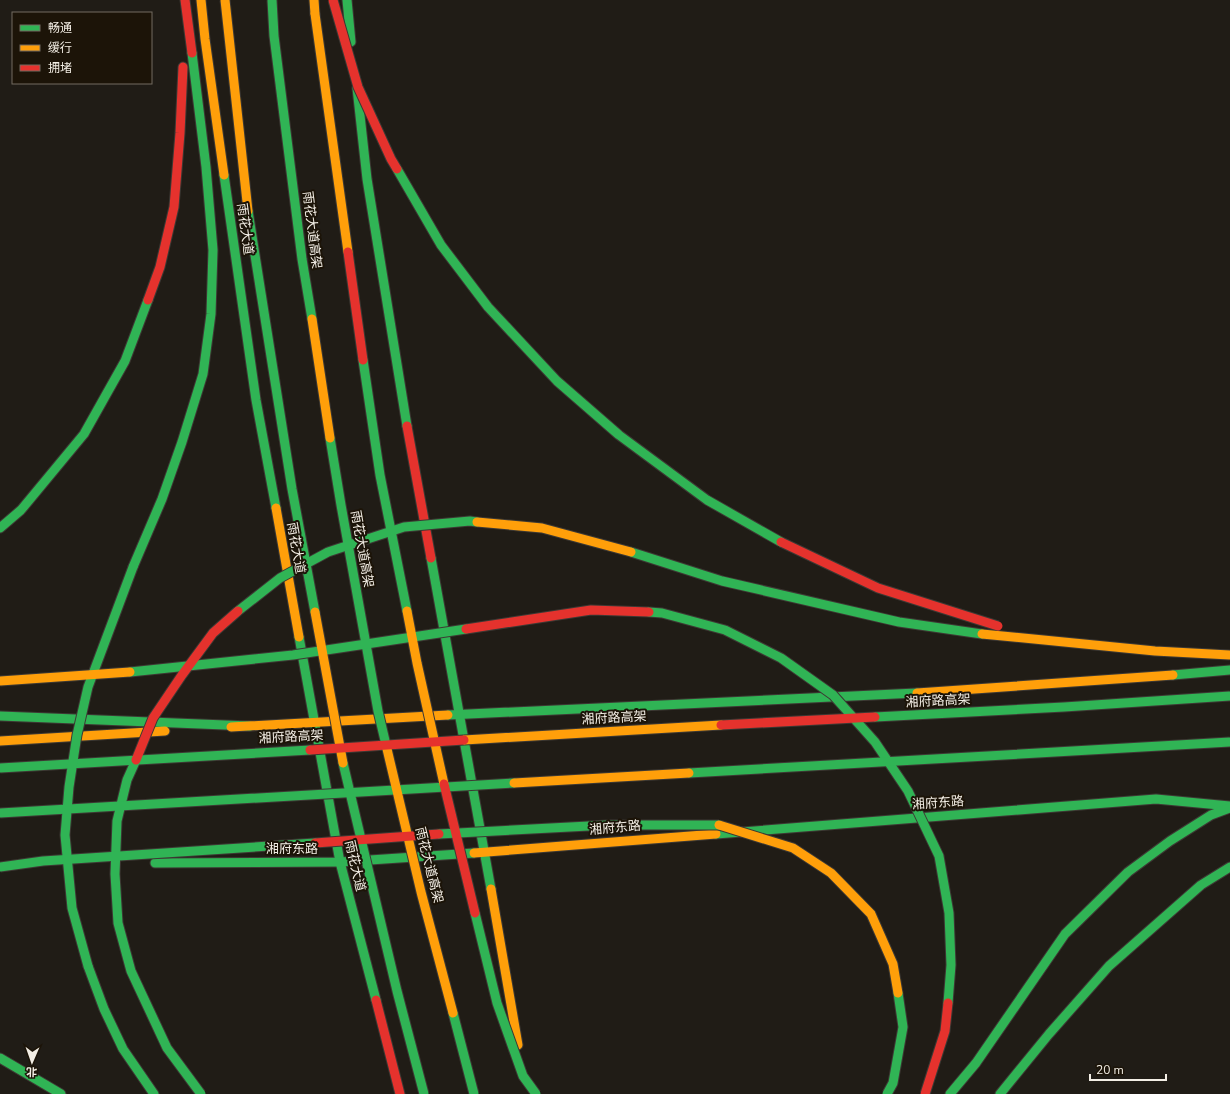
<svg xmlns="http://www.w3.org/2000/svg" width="1230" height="1094" font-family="'Nunito Sans','Noto Sans SC',sans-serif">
<rect width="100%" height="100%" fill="#201c16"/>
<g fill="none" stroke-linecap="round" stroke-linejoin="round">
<!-- fast casing -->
<g stroke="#3d3934" stroke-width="11">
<g id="fast">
<polyline points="347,0 351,42"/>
<polyline points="357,88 367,179 407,426"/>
<polyline points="224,175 256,400 276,508"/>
<polyline points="0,528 21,510 84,434 125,361 148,300"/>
<polyline points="431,558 491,889"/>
<polyline points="133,567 162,499 182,442 203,374 211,314 213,250 206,167 192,53"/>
<polyline points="299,637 340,862 376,1000"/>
<polyline points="1173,675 1230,670"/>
<polyline points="448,715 917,693"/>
<polyline points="0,716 250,726"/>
<polyline points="716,834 1156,799 1230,806"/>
<polyline points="155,863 340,862 474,853"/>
<polyline points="88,966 104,1009 123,1049 154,1094"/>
<polyline points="0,1058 61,1094"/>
<polyline points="950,1094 976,1063 1065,934 1128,872 1170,841 1211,815 1230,808"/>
<polyline points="1000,1094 1049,1034 1109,966 1201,885 1230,867"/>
</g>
</g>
<!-- slow casing -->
<g stroke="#3d3934" stroke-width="11">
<g id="slow">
<polyline points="201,0 205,39 224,175"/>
<polyline points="314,0 315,14"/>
<polyline points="276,508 299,637"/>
<polyline points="917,693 1173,675"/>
<polyline points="231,727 448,715"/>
<polyline points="0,741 165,731"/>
<polyline points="474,853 716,834"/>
<polyline points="491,889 518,1045"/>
</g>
</g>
<!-- jam casing -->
<g stroke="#3d3934" stroke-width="11">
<g id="jam">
<polyline points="185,0 192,53"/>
<polyline points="148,300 160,267 174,207 180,133 183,67"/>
<polyline points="407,426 431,558"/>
<polyline points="376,1000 400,1094"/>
</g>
</g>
<!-- fast -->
<use href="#fast" stroke="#30b455" stroke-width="9"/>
<!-- slow -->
<use href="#slow" stroke="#ff9f0a" stroke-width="9"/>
<!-- jam -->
<use href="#jam" stroke="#e5322d" stroke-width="9"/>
<!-- fast-bridge casing -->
<g stroke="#3d3934" stroke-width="11" stroke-linecap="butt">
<g id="fast-bridge">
<polyline points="272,0 274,36 302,259 312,319"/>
<polyline points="397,169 441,245 488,307 557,381 619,435 707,500 781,542"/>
<polyline points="248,211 292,489 315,612"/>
<polyline points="363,360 380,475 407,611"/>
<polyline points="330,438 341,505 378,711 387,749"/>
<polyline points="631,552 722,581 899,622 982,634"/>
<polyline points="238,611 280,578 328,552 404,527 470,521 477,522"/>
<polyline points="649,612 662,613 725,630 781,658 833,695 875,742 908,791 939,856 949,913 951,965 948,1003"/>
<polyline points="130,672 293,655 466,629"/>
<polyline points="875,717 1064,707 1230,696"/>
<polyline points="136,760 127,780 117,821 115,874 118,923 131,971 167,1048 201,1094"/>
<polyline points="343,763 397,991 424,1094"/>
<polyline points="0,768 310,750"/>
<polyline points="689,773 1230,742"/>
<polyline points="0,813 514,783"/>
<polyline points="439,834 608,825 719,825"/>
<polyline points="0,867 43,861 315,843"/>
<polyline points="475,913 497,1003 523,1076 536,1094"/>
<polyline points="88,966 72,908 65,835 69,787 77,735 88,687 133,567"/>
<polyline points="453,1013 474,1094"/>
<polyline points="887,1094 893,1083 903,1027 898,993"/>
</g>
</g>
<!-- slow-bridge casing -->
<g stroke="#3d3934" stroke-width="11" stroke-linecap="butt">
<g id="slow-bridge">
<polyline points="225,0 248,211"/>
<polyline points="315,14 348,252"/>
<polyline points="312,319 330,438"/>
<polyline points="477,522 542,528 631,552"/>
<polyline points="407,611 417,663 444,784"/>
<polyline points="315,612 343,763"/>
<polyline points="982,634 1155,651 1230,655"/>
<polyline points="0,681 130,672"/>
<polyline points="464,740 721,725"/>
<polyline points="387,749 421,892 453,1013"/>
<polyline points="514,783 689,773"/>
<polyline points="719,825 793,848 831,873 871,914 893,964 898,993"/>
</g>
</g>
<!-- jam-bridge casing -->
<g stroke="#3d3934" stroke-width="11" stroke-linecap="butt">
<g id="jam-bridge">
<polyline points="333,0 358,87 391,159 397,169"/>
<polyline points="348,252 363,360"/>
<polyline points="781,542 878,588 998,626"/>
<polyline points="466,629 591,610 649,612"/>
<polyline points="721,725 875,717"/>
<polyline points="310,750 464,740"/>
<polyline points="136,760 153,718 182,675 213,633 238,611"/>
<polyline points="444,784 475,913"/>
<polyline points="315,843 439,834"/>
<polyline points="925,1094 945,1031 948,1003"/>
</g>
</g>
<!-- fast-bridge -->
<use href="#fast-bridge" stroke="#30b455" stroke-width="9"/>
<!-- slow-bridge -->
<use href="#slow-bridge" stroke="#ff9f0a" stroke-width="9"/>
<!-- jam-bridge -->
<use href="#jam-bridge" stroke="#e5322d" stroke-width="9"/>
</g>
<g text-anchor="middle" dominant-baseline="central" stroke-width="4" stroke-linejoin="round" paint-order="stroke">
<!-- street labels -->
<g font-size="13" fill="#f3eee5" stroke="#1c1408">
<text transform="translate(245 229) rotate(82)">雨花大道</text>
<text transform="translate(312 230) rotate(83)">雨花大道高架</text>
<text transform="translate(296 548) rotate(80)">雨花大道</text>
<text transform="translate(362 549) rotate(80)">雨花大道高架</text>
<text transform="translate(938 701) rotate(-3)">湘府路高架</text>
<text transform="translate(614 718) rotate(-3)">湘府路高架</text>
<text transform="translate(291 737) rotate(-3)">湘府路高架</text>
<text transform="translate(938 803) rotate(-4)">湘府东路</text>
<text transform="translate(615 828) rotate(-5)">湘府东路</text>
<text x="292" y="849">湘府东路</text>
<text transform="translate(429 865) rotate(76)">雨花大道高架</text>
<text transform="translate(355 866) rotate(77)">雨花大道</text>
</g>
</g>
<!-- legend -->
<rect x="12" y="12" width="140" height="72" fill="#1c1408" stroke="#726b60"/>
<rect x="20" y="25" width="20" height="6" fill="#30b455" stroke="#726b60"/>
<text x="48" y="32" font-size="12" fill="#f3eee5">畅通</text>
<rect x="20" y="45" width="20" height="6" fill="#ff9f0a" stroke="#726b60"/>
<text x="48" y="52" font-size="12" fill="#f3eee5">缓行</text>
<rect x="20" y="65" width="20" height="6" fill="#e5322d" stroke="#726b60"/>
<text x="48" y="72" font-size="12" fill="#f3eee5">拥堵</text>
<!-- north arrow -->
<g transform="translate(32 1062) rotate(182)" stroke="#1c1408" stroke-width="3" paint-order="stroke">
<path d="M0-3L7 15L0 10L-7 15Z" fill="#f3eee5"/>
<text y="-6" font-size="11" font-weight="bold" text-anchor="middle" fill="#f3eee5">北</text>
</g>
<!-- scale -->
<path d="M1090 1074v6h76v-6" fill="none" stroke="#f3eee5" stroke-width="2"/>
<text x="1096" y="1074" font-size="12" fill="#f3eee5" stroke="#1c1408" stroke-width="3" paint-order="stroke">20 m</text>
</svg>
